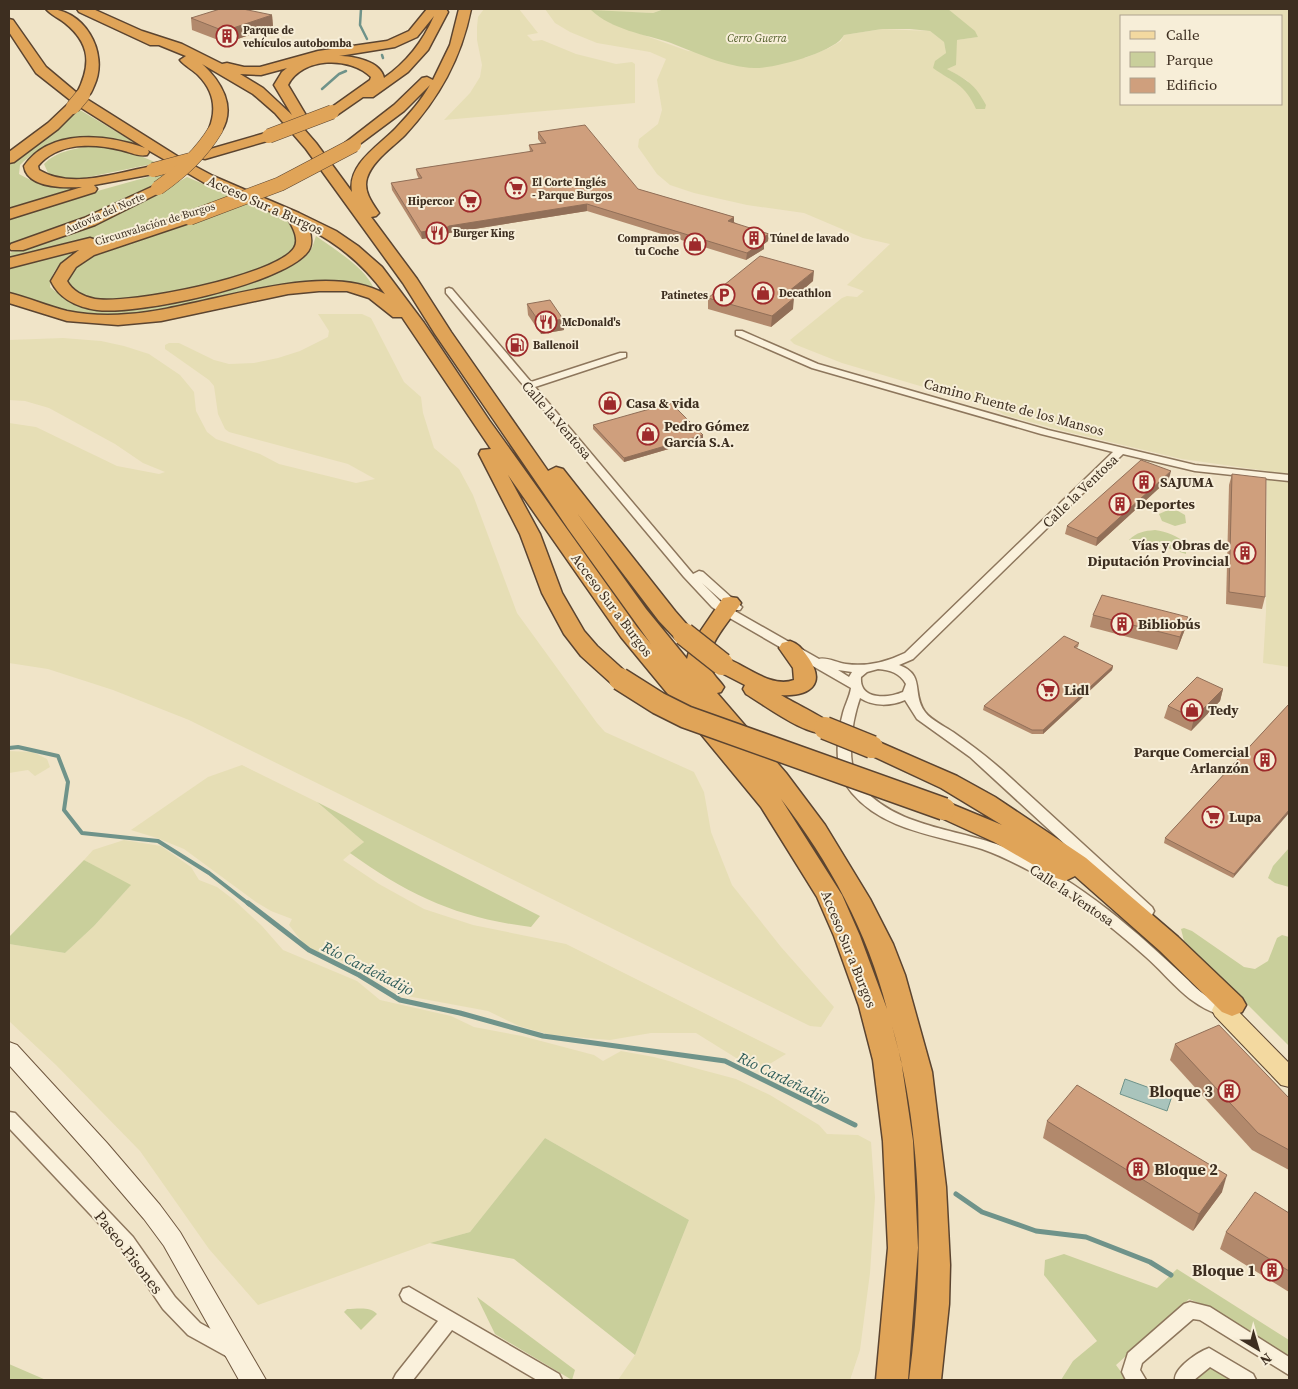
<svg xmlns="http://www.w3.org/2000/svg" width="1298" height="1389" font-family="'Source Serif 4',serif">
<rect width="100%" height="100%" fill="#f0e4c8"/>
<!-- farmland -->
<g fill="#e6deb5" fill-rule="evenodd">
<polygon points="484,9 519,9 538,33 527,35 533,41 542,40 576,54 616,64 632,62 635,64 635,103 444,120 470,93 480,77 482,65 477,40 477,27 478,17"/>
<path d="M545,9H664L653,13L629,12L610,23L688,51L805,58L829,48L841,41L844,35L882,29L930,31L944,42L946,53L936,61L938,71L961,86L971,98L968,81L947,69L957,40L978,37L948,9H1289V667L1263,663L1266,612L1267,471L1182,459L1064,431L1005,415L988,406L842,363L794,344L790,340L842,298L847,296L857,297L864,291L847,285L890,244L863,238L804,213L747,205L694,193L670,185L657,174L638,147L639,139L658,124L662,110L657,80L666,59L650,52L597,43L570,32L555,23ZM1122,16H1282V104H1122Z"/>
<polygon points="318,314 362,314 371,318 404,382 421,397 423,413 434,448 459,469 473,495 517,613 597,723 605,732 694,772 704,792 711,832 732,885 781,947 834,1007 821,1027 810,1026 189,720 113,690 48,669 9,663 9,423 36,427 117,466 159,474 165,472 143,463 115,444 49,408 25,401 9,400 9,340 63,338 101,341 124,346 149,354 180,375 190,387 194,392 196,411 207,432 216,439 260,454 279,464 356,483 375,479 348,464 229,432 225,429 218,414 214,386 209,380 165,349 165,345 169,343 179,343 214,360 229,364 254,363 278,358 300,351 328,337 329,331"/>
<polygon points="9,751 33,752 47,759 50,767 35,776 28,770 9,773"/>
<polygon points="242,765 317,802 364,842 343,860 379,884 424,909 473,925 566,944 786,1054 763,1068 749,1066 696,1033 651,1033 610,1040 551,1035 519,1026 488,1011 407,996 353,965 313,950 303,943 289,925 292,919 271,911 256,902 184,849 157,838 131,830 208,777"/>
<polygon points="124,840 161,846 191,867 199,880 217,887 234,900 262,926 283,950 357,981 380,1000 451,1016 474,1027 522,1036 594,1055 603,1061 621,1051 654,1057 736,1079 770,1095 819,1125 827,1134 858,1135 871,1142 875,1198 870,1273 860,1350 850,1380 618,1380 635,1355 689,1220 545,1138 470,1232 430,1243 258,1305 209,1249 140,1151 56,1065 9,1021 9,944 65,953 94,926 130,886 84,860 93,850"/>
</g>
<!-- green -->
<g fill="#c9cf9b">
<path d="M664,9H950H948L975,31L978,37L957,40L956,65L947,69C967,80 975,84 986,105L985,109H976C965,84 954,83 933,68L935,61L946,53L944,42L930,31L910,29H882L844,35C836,52 773,69 754,68C726,67 697,53 671,43C644,34 612,30 591,10L653,13Z"/>
<path d="M80,110L137,144C97,132 50,134 20,165L19,174C47,190 63,186 93,184L9,209V164Z"/>
<path d="M93,146C117,146 135,153 157,163L79,179L54,177L48,173L44,164C56,151 77,148 93,146Z"/>
<polygon points="169,171 151,187 116,206 9,246 9,218 76,197"/>
<path d="M187,177L231,196C158,222 84,243 9,260V253C72,235 131,211 187,177Z"/>
<path d="M247,202L291,222C294,230 300,239 294,247C276,274 130,307 99,300C87,298 77,291 68,285L70,269L88,255Z"/>
<path d="M316,236C334,249 366,268 374,289L350,284L182,311L108,319L68,312L25,298L9,295V268L71,253L72,256C59,264 51,271 50,287C62,298 75,302 90,307L257,279C273,273 300,267 310,251C313,247 314,241 316,236Z"/>
<polygon points="1168,510 1178,511 1185,515 1186,523 1175,526 1162,521 1159,514"/>
<path d="M1155,530C1167,532 1177,535 1186,544V554L1158,545L1129,540C1137,532 1144,531 1155,530Z"/>
<path d="M317,802L540,916L531,927C458,918 410,896 350,853L364,842Z"/>
<polygon points="1289,848 1289,887 1275,883 1268,878 1273,866"/>
<polygon points="84,860 131,885 94,926 65,953 9,944 9,937"/>
<polygon points="1184,928 1192,931 1244,967 1255,969 1268,961 1277,938 1282,935 1289,937 1289,1046 1184,941 1181,929"/>
<polygon points="545,1138 689,1220 635,1355 514,1259 430,1243 470,1232"/>
<polygon points="1064,1254 1157,1288 1177,1269 1289,1340 1289,1358 1208,1307 1189,1299 1116,1365 1127,1380 1061,1380 1073,1361 1097,1341 1044,1275 1045,1260"/>
<polygon points="477,1297 575,1370 572,1380 495,1334"/>
<path d="M347,1309C357,1309 370,1306 377,1314L361,1330L344,1312Z"/>
<polygon points="9,1364 46,1380 9,1380"/>
<polygon points="1211,1364 1236,1380 1193,1380"/>
</g>
<!-- water -->
<polygon fill="#a9c4bc" stroke="#6f938a" points="1125,1079 1172,1096 1167,1111 1120,1094"/>
<g fill="none" stroke-linecap="round" stroke-linejoin="round">
<!-- stream-far2 -->
<g stroke="#6f938a" stroke-width="2.5">
<polyline points="361,9 360,25 367,39"/>
<polyline points="382,55 383,58"/>
<polyline points="322,89 339,74 346,71"/>
</g>
<!-- stream-far1 -->
<polyline stroke="#6f938a" stroke-width="4" points="9,748 18,747 58,756 68,782 64,810 82,833 158,841 209,873 250,905"/>
<!-- stream -->
<g stroke="#6f938a" stroke-width="5">
<polyline points="248,903 309,950 359,975 400,1000 460,1013 543,1036 725,1061 855,1125"/>
<polyline points="956,1194 982,1212 1036,1231 1086,1237 1150,1262 1171,1275"/>
</g>
<!-- minor casing -->
<g stroke="#8d765c" stroke-width="3">
<g id="minor">
<path d="M449,288L452,289L531,382L620,353H626V357L535,387L693,574L699,571L703,572L742,607L740,610H733L819,659C828,657 837,663 846,664C867,667 886,662 905,653L1113,452L1041,434L812,368L736,335V331H742L818,364L1048,430L1195,465L1289,475V481L1195,471L1123,454L913,659L899,665C926,675 911,693 925,712C931,720 944,726 953,732C970,744 986,756 1002,770L1152,907L1154,911L1152,915L1147,916L1142,915L970,757L917,719L905,700C891,706 874,707 860,698C852,721 844,765 861,786C899,831 966,828 1016,852C1082,883 1136,931 1188,980C1193,985 1199,991 1205,995C1213,1001 1226,1002 1231,1010L1228,1014L1223,1016C1186,1004 1173,981 1146,957C1110,925 1072,895 1030,871C1015,863 999,855 982,849C937,835 884,831 852,793C833,771 836,739 843,713C845,705 850,696 851,688L721,613L712,607L684,577L446,293V289ZM702,583L730,608L720,601ZM878,669C890,670 900,673 906,684L903,692C889,698 859,701 861,677L867,672ZM838,670L852,672L849,677Z"/>
<polygon points="9,1112 15,1113 133,1237 175,1297 200,1323 238,1344 241,1350 238,1356 232,1358 226,1356 188,1335 163,1309 121,1247 9,1128"/>
<polygon points="409,1287 559,1374 562,1380 537,1380 452,1330 413,1380 393,1380 396,1374 438,1321 403,1301 400,1295 403,1289"/>
<polygon points="1190,1302 1210,1307 1289,1357 1289,1375 1200,1320 1193,1319 1142,1363 1140,1370 1146,1380 1126,1380 1122,1372 1128,1353 1184,1304"/>
<path d="M1209,1348L1253,1374L1256,1380H1232L1210,1367L1194,1380H1175C1174,1368 1198,1352 1209,1348Z"/>
</g>
</g>
<!-- secondary casing -->
<g stroke="#6f573f" stroke-width="2">
<polygon id="secondary" points="9,1042 17,1045 107,1143 160,1205 180,1232 266,1380 239,1380 164,1246 144,1219 91,1157 9,1065"/>
</g>
<!-- primary casing -->
<g stroke="#5b4430" stroke-width="2">
<polygon id="primary" points="1223,1001 1231,1004 1289,1063 1289,1087 1281,1085 1215,1016 1212,1010 1215,1004"/>
</g>
<!-- motorway casing -->
<g stroke="#5b4430" stroke-width="3">
<g id="motorway">
<path d="M46,9C83,7 110,52 94,86C92,91 90,96 85,98L185,161L213,176L299,213L336,231L358,246L382,267L424,323L489,420L637,627L651,644L569,530L435,334L403,283L306,149L275,113L253,94L202,64C221,81 237,107 221,132H211L209,129C217,109 214,91 198,75C193,70 185,66 180,60L186,56L159,45H150L79,12L77,9H93L142,31L182,44L222,64L227,63L244,67H260L318,51L387,41L409,31L427,9H446L448,12L428,50L408,72L373,97H363L337,115L332,116L325,112L370,80L371,77C350,56 302,57 288,85L307,117L305,120H296L316,143L352,192C347,164 380,145 396,128C409,114 421,101 430,85L404,111L357,146H347L345,143L394,105L422,78L427,77L433,80L450,45L459,9H471C461,59 439,98 405,135C392,148 373,160 367,178C363,191 372,203 379,213L376,216L371,217L417,279L451,332L548,471L556,467L563,469L675,611L695,634L692,639L684,641L676,639L659,621L577,513L646,609L687,659L691,645L723,598L730,597L737,598L741,603C731,620 702,649 710,668C713,675 720,681 724,687L721,692L717,693L786,773L825,825L870,899L893,944L905,975L932,1072L946,1187L950,1265L949,1304L941,1380H909C924,1267 924,1136 892,1026L901,1060L913,1141L918,1248L908,1380H876L888,1248L883,1141L873,1060L859,1006L834,936L817,897L761,807L621,637L508,475L540,534L562,593L584,631L597,646L628,674L631,679L628,684L620,686L612,684L581,656L564,634L542,593L520,534L479,454L481,450L491,449L402,317H393L369,298L347,291H319L288,294L161,321L118,325L67,321L9,303V293C29,298 47,306 67,311C87,315 108,316 128,314C200,310 320,257 385,294C364,265 340,245 309,229C312,238 313,247 306,254C277,285 139,315 97,310C78,307 60,300 51,281L61,264L79,250L9,268V258L90,238L96,240L97,244L185,215H195L198,218L195,221L94,255L76,267L67,281C72,291 84,297 95,299C128,305 276,276 294,248C300,239 292,226 288,219L203,182L148,150L149,152L147,155C138,157 130,152 121,150C93,143 58,142 38,166L39,170C72,190 118,172 153,166L158,167L160,170L158,173L153,174L94,185L97,189L95,192L9,219V209L82,187C64,188 27,188 24,166C50,128 107,134 145,148L80,107L58,129L14,162L9,163V152L48,123L68,104L74,103L36,73L9,32V19L13,20L46,67L77,93C91,65 91,44 65,23C59,18 51,15 46,9ZM434,16C423,41 407,62 384,78C381,61 353,56 339,56L395,47L417,37ZM287,68L282,72L274,85L292,115L263,88L240,74L261,75ZM781,799C829,861 868,933 887,1009L860,936L842,895Z"/>
<polygon points="269,132 274,133 276,136 274,139 205,159 200,158 198,155 200,152"/>
<polygon points="158,184 163,185 165,188 163,191 95,225 23,250 11,250 9,247 11,244 84,218"/>
<path d="M790,641C799,644 802,649 807,656C827,683 811,697 781,695C792,702 832,721 836,728L833,733C810,740 766,706 746,694L743,689L745,685L714,669L711,664L714,659L722,657C744,663 770,689 794,680L793,668L779,648L782,643Z"/>
<polygon points="872,739 957,776 995,797 1086,858 1178,937 1242,998 1246,1005 1242,1012 1232,1016 1222,1012 1160,951 1075,876 1065,881 1056,878 994,842 935,815 932,809 935,803 944,801 1002,825 941,788 864,752 860,747 864,742"/>
</g>
</g>
<!-- minor -->
<use href="#minor" fill="#faf1dc" fill-rule="evenodd"/>
<!-- secondary -->
<use href="#secondary" fill="#faf1dc" fill-rule="evenodd"/>
<!-- primary -->
<use href="#primary" fill="#f3d9a0" fill-rule="evenodd"/>
<!-- motorway -->
<use href="#motorway" fill="#e0a458" fill-rule="evenodd"/>
<!-- motorway-bridge-far1 casing -->
<g stroke="#5b4430" stroke-width="15" stroke-linecap="butt">
<g id="motorway-bridge-far1">
<polyline points="73,107 83,95"/>
<polyline points="269,136 332,112"/>
<polyline points="153,170 190,160"/>
<path d="M158,188C182,171 201,154 216,129"/>
<polyline points="190,218 280,184 354,145"/>
</g>
</g>
<!-- motorway-bridge casing -->
<g stroke="#5b4430" stroke-width="25" stroke-linecap="butt">
<g id="motorway-bridge">
<polyline points="684,634 722,664"/>
<polyline points="620,679 658,703 686,717 944,809"/>
<polyline points="825,728 872,747"/>
</g>
</g>
<!-- motorway-bridge-far1 -->
<use href="#motorway-bridge-far1" stroke="#e0a458" stroke-width="14"/>
<!-- motorway-bridge -->
<use href="#motorway-bridge" stroke="#e0a458" stroke-width="22"/>
</g>
<!-- wall -->
<g fill="#b2896c">
<polygon points="272,15 273,27 226,43 192,30 191,18"/>
<polygon points="538,132 638,189 734,217 734,222 768,241 764,244 764,249 746,260 587,211 449,233 446,235 422,239 392,190 391,183 419,179 417,175 416,169 530,152 529,145 541,143 538,139"/>
<polygon points="813,281 793,298 793,309 771,327 708,309 708,298"/>
<polygon points="527,304 564,330 541,334 528,315"/>
<polygon points="593,425 703,435 703,439 624,462 593,429"/>
<polygon points="1232,474 1265,597 1262,609 1226,604 1229,485"/>
<polygon points="1169,479 1096,546 1065,534 1067,526"/>
<polygon points="1093,615 1188,617 1185,629 1177,650 1090,627"/>
<polygon points="1079,643 1078,647 1076,648 1113,666 1112,670 1043,734 1032,734 983,710 984,706"/>
<polygon points="1223,689 1220,701 1191,731 1164,718 1168,706"/>
<polygon points="1289,704 1233,878 1164,843 1165,838"/>
<polygon points="1175,1044 1289,1098 1289,1170 1252,1150 1170,1060"/>
<polygon points="1047,1121 1222,1192 1193,1231 1043,1138"/>
<polygon points="1289,1213 1289,1292 1220,1249 1226,1232"/>
</g>
<!-- shaded-wall -->
<g fill="#916f58">
<polygon points="272,15 273,27 226,43 224,31"/>
<polygon points="587,204 587,211 449,233 446,235 422,239 421,232 449,226"/>
<polygon points="734,217 734,224 728,221"/>
<polygon points="769,234 768,241 764,244 764,249 746,260 747,253 759,240"/>
<polygon points="814,271 813,281 784,306 784,295"/>
<polygon points="794,298 793,309 771,327 772,316"/>
<polygon points="563,319 564,330 541,334 540,323"/>
<polygon points="703,435 703,439 624,462 624,458"/>
<polygon points="1171,471 1169,479 1096,546 1097,538"/>
<polygon points="1188,617 1185,629 1177,650 1180,637"/>
<polygon points="1113,666 1112,670 1043,734 1043,730"/>
<polygon points="1223,689 1220,701 1191,731 1194,718"/>
<polygon points="1289,810 1289,813 1233,878 1234,874"/>
<polygon points="1227,1175 1222,1192 1193,1231 1199,1214"/>
</g>
<!-- building -->
<g fill="#cf9f7d" stroke="#916f58">
<polygon points="220,9 243,9 272,15 224,31 191,18"/>
<polygon points="585,125 638,189 734,217 728,221 769,234 759,240 764,241 747,253 587,204 449,226 446,228 421,232 391,183 422,178 416,169 533,151 529,145 546,143 538,132"/>
<polygon points="760,256 814,271 784,295 794,298 772,316 708,298"/>
<polygon points="550,300 563,319 540,323 527,304"/>
<polygon points="671,403 703,435 624,458 593,425"/>
<polygon points="1141,460 1171,471 1097,538 1067,526"/>
<polygon points="1232,474 1266,478 1265,597 1229,592"/>
<polygon points="1102,595 1188,617 1180,637 1093,615"/>
<polygon points="1064,636 1079,643 1074,647 1113,666 1043,730 1032,730 984,706"/>
<polygon points="1197,677 1223,689 1194,718 1168,706"/>
<polygon points="1289,704 1289,810 1234,874 1165,838"/>
<polygon points="1219,1025 1289,1098 1289,1150 1258,1133 1175,1044"/>
<polygon points="1077,1085 1227,1175 1199,1214 1047,1121"/>
<polygon points="1255,1192 1289,1213 1289,1271 1226,1232"/>
</g>
<!-- icons -->
<defs>
<g id="building-ring" transform="scale(1.125)"><circle r="9.5" fill="#f7eed8" stroke="#9e2a2b" stroke-width="1.5"/><path d="M-4-6H4V6H1V3H-1V6H-4ZM-2.5-4.3h1.7v1.8h-1.7ZM.8-4.3h1.7v1.8H.8ZM-2.5-1h1.7V.8h-1.7ZM.8-1h1.7V.8H.8Z" fill="#9e2a2b"/></g>
<g id="supermarket-ring" transform="scale(1.125)"><circle r="9.5" fill="#f7eed8" stroke="#9e2a2b" stroke-width="1.5"/><path d="M-6-5.5h2.5l.6 2H6L4.5 2H-2.5L-4.4-4H-6ZM-1.5 3.2a1.3 1.3 0 1 0 .1 0ZM3 3.2a1.3 1.3 0 1 0 .1 0Z" fill="#9e2a2b"/></g>
<g id="restaurant-ring" transform="scale(1.125)"><circle r="9.5" fill="#f7eed8" stroke="#9e2a2b" stroke-width="1.5"/><path d="M-5-6h1v4h1v-4h1v4h1v-4h1v5L-1.5 .5V6h-2V.5L-5-1ZM5-6V6H3V1.5H1.5Q1.5-4 5-6Z" fill="#9e2a2b"/></g>
<g id="shop-ring" transform="scale(1.125)"><circle r="9.5" fill="#f7eed8" stroke="#9e2a2b" stroke-width="1.5"/><path d="M-5-2.5h2.3a2.7 3.5 0 0 1 5.4 0H5L5.5 6h-11ZM-1.5-2.5h3a1.5 2.3 0 0 0-3 0Z" fill="#9e2a2b"/></g>
<g id="parking-ring" transform="scale(1.125)"><circle r="9.5" fill="#f7eed8" stroke="#9e2a2b" stroke-width="1.5"/><path d="M-3.5-5.5H1a3.5 3.5 0 0 1 0 7H-1V5.5H-3.5ZM-1-3.4V-.6H.8a1.4 1.4 0 0 0 0-2.8Z" fill="#9e2a2b"/></g>
<g id="fuel-ring" transform="scale(1.125)"><circle r="9.5" fill="#f7eed8" stroke="#9e2a2b" stroke-width="1.5"/><path d="M-5.5-6h7V0h2V4h1.3V-2.5L3-4.5l.8-.8L6-3V5H2.5V1h-1V6h-7ZM-4.2-4.7v3.2H.2V-4.7Z" fill="#9e2a2b"/></g>
</defs>
<g fill-rule="evenodd">
<use href="#building-ring" x="227" y="36"/>
<use href="#supermarket-ring" x="516" y="188"/>
<use href="#supermarket-ring" x="470" y="201"/>
<use href="#restaurant-ring" x="437" y="233"/>
<use href="#building-ring" x="754" y="238"/>
<use href="#shop-ring" x="695" y="244"/>
<use href="#shop-ring" x="763" y="293"/>
<use href="#parking-ring" x="724" y="295"/>
<use href="#restaurant-ring" x="546" y="322"/>
<use href="#fuel-ring" x="517" y="345"/>
<use href="#shop-ring" x="610" y="403"/>
<use href="#shop-ring" x="648" y="434"/>
<use href="#building-ring" x="1144" y="482"/>
<use href="#building-ring" x="1120" y="504"/>
<use href="#building-ring" x="1245" y="553"/>
<use href="#building-ring" x="1122" y="624"/>
<use href="#supermarket-ring" x="1048" y="690"/>
<use href="#shop-ring" x="1192" y="710"/>
<use href="#building-ring" x="1265" y="760"/>
<use href="#supermarket-ring" x="1213" y="817"/>
<use href="#building-ring" x="1229" y="1091"/>
<use href="#building-ring" x="1138" y="1169"/>
<use href="#building-ring" x="1272" y="1270"/>
</g>
<g text-anchor="middle" dominant-baseline="central" stroke-width="4" stroke-linejoin="round" paint-order="stroke">
<!-- far-poi labels -->
<g font-size="11" font-weight="bold" fill="#3d2e20" stroke="#f7eed8" text-anchor="start">
<text x="243" y="30">Parque de<tspan x="243" dy="13">vehículos autobomba</tspan></text>
<text x="532" y="182">El Corte Inglés<tspan x="532" dy="13">- Parque Burgos</tspan></text>
<text x="454" y="201" text-anchor="end">Hipercor</text>
<text x="453" y="233">Burger King</text>
<text x="679" y="238" text-anchor="end">Compramos<tspan x="679" dy="13">tu Coche</tspan></text>
<text x="770" y="238">Túnel de lavado</text>
<text x="779" y="293">Decathlon</text>
<text x="708" y="295" text-anchor="end">Patinetes</text>
<text x="562" y="322">McDonald's</text>
<text x="533" y="345">Ballenoil</text>
</g>
<!-- far-park labels -->
<g font-size="11" font-style="italic" fill="#4d5a26" stroke="#f7eed8">
<text x="757" y="38">Cerro Guerra</text>
</g>
<!-- far-street labels -->
<g font-size="11" fill="#3d2e20" stroke="#f7eed8">
<text transform="translate(105 213) rotate(-24)">Autovía del Norte</text>
<text transform="translate(155 224) rotate(-17)">Circunvalación de Burgos</text>
</g>
<!-- street labels -->
<g font-size="14" fill="#3d2e20" stroke="#f7eed8">
<text transform="translate(265 205) rotate(24)">Acceso Sur a Burgos</text>
<text transform="translate(1014 407) rotate(15)">Camino Fuente de los Mansos</text>
<text transform="translate(557 420) rotate(49)">Calle la Ventosa</text>
<text transform="translate(1080 491) rotate(-44)">Calle la Ventosa</text>
<text transform="translate(612 605) rotate(53)">Acceso Sur a Burgos</text>
<text transform="translate(1072 895) rotate(34)">Calle la Ventosa</text>
<text transform="translate(849 949) rotate(68)">Acceso Sur a Burgos</text>
</g>
<!-- poi labels -->
<g font-size="14" font-weight="bold" fill="#3d2e20" stroke="#f7eed8" text-anchor="start">
<text x="626" y="403">Casa &amp; vida</text>
<text x="664" y="426">Pedro Gómez<tspan x="664" dy="16">García S.A.</tspan></text>
<text x="1160" y="482">SAJUMA</text>
<text x="1136" y="504">Deportes</text>
<text x="1229" y="545" text-anchor="end">Vías y Obras de<tspan x="1229" dy="16">Diputación Provincial</tspan></text>
<text x="1138" y="624">Bibliobús</text>
<text x="1064" y="690">Lidl</text>
<text x="1208" y="710">Tedy</text>
<text x="1249" y="752" text-anchor="end">Parque Comercial<tspan x="1249" dy="16">Arlanzón</tspan></text>
<text x="1229" y="817">Lupa</text>
</g>
<!-- water labels -->
<g font-size="15" font-style="italic" fill="#2f5d5a" stroke="#f7eed8">
<text transform="translate(368 968) rotate(27)">Río Cardeñadijo</text>
<text transform="translate(784 1078) rotate(26)">Río Cardeñadijo</text>
</g>
<!-- near-poi labels -->
<g font-size="16" font-weight="bold" fill="#3d2e20" stroke="#f7eed8" text-anchor="end">
<text x="1213" y="1091">Bloque 3</text>
<text x="1154" y="1169" text-anchor="start">Bloque 2</text>
<text x="1256" y="1270">Bloque 1</text>
</g>
<!-- near-street labels -->
<g font-size="16" fill="#3d2e20" stroke="#f7eed8">
<text transform="translate(129 1252) rotate(52)">Paseo Pisones</text>
</g>
</g>
<!-- border -->
<rect width="1298" height="1389" fill="none" stroke="#3d2e20" stroke-width="20"/>
<!-- legend -->
<rect x="1120" y="15" width="162" height="90" fill="#f7eed8" stroke="#ada18e"/>
<rect x="1130" y="31" width="25" height="8" fill="#f3d9a0" stroke="#ada18e"/>
<text x="1166" y="40" font-size="15" fill="#3d2e20">Calle</text>
<rect x="1130" y="52" width="25" height="15" fill="#c9cf9b" stroke="#ada18e"/>
<text x="1166" y="65" font-size="15" fill="#3d2e20">Parque</text>
<rect x="1130" y="78" width="25" height="15" fill="#cf9f7d" stroke="#ada18e"/>
<text x="1166" y="90" font-size="15" fill="#3d2e20">Edificio</text>
<!-- north arrow -->
<g transform="translate(1258 1349) rotate(142)" stroke="#f7eed8" stroke-width="4" paint-order="stroke">
<path d="M0-4L9 19L0 12L-9 19Z" fill="#3d2e20"/>
<text y="-8" font-size="14" font-weight="bold" text-anchor="middle" fill="#3d2e20">N</text>
</g>
</svg>
